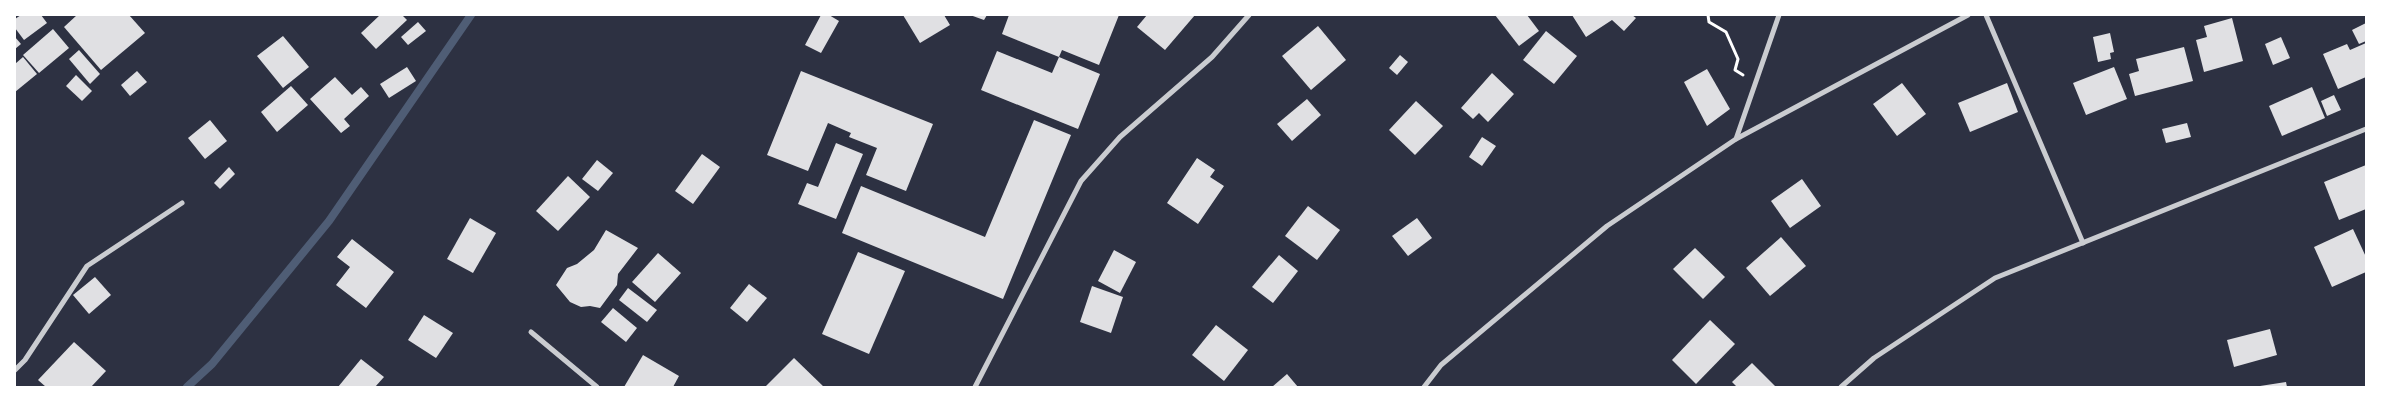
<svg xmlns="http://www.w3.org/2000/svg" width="2381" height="402" font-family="'Crimson Pro',serif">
<rect width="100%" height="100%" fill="#2d3142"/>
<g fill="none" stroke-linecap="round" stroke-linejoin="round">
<!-- stream -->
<polyline stroke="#4f5d75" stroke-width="8" points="187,387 212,364 329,221 471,15"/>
</g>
<!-- building -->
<g fill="#e0e0e3">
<polygon points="21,15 41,15 47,23 24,40 15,28 15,19"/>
<polygon points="77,15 129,15 145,33 101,70 64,27"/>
<polygon points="380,15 402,15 407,20 376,49 361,33"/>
<polygon points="821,15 829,15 839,21 821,53 805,45"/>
<polygon points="903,15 944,15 950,25 920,43"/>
<polygon points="970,15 987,15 984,20"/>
<polygon points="1009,15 1119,15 1099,65 1062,50 1059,57 1002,34"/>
<polygon points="1147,15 1195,15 1165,50 1137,27"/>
<polygon points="1495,15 1527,15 1539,31 1519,46"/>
<polygon points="1572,15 1632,15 1636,18 1624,31 1612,20 1586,37"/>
<polygon points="2232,18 2243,61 2204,72 2196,40 2207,37 2204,26"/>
<polygon points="418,22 426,31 408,45 401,37"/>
<polygon points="2366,23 2366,41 2359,44 2352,30"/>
<polygon points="1318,26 1346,60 1311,90 1282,56"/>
<polygon points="53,29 69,48 39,73 23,55"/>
<polygon points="1546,31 1577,56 1554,84 1523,60"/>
<polygon points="2110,33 2114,52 2110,53 2111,59 2098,62 2093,37"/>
<polygon points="283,36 309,67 283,88 257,56"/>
<polygon points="15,37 21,44 15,49"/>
<polygon points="2281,37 2290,58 2273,65 2265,44"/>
<polygon points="2366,43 2366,77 2338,89 2323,54 2347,44 2350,50"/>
<polygon points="2184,47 2193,81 2135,96 2129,74 2139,71 2136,59"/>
<polygon points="79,50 100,74 90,84 69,59"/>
<polygon points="997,51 1052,73 1059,57 1100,74 1078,129 981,90"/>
<polygon points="1400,55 1408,62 1397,75 1389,68"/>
<polygon points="23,57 37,74 15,92 15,64"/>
<polygon points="407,67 416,81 389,98 380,84"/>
<polygon points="2114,67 2127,99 2086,115 2073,83"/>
<polygon points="1707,69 1730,109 1707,126 1684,82"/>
<polygon points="137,71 147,82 130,96 121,85"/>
<polygon points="801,71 933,124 906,191 866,175 877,148 849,137 851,133 828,123 808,171 767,155"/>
<polygon points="1492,73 1514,94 1488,122 1479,113 1473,119 1461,108"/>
<polygon points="76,75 92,91 82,101 66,86"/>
<polygon points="335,77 352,95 361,87 369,96 344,119 350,126 341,133 310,99"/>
<polygon points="1902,83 1926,114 1897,136 1873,104"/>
<polygon points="2007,83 2018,112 1970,132 1958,103"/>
<polygon points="291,86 308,105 277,132 261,112"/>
<polygon points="2312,87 2325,118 2282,136 2269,106"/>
<polygon points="2334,95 2341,110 2327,116 2321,101"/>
<polygon points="1307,99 1321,115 1292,141 1277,124"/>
<polygon points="1416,101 1443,126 1415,155 1389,130"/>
<polygon points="210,120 227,141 205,159 188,138"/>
<polygon points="1034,120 1071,135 1003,299 842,233 861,186 985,237"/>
<polygon points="2187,123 2191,137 2166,143 2162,129"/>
<polygon points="1482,137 1496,146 1482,166 1469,157"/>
<polygon points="836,143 863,154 836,219 798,204 807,183 818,187"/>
<polygon points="702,154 720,167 693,204 675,191"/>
<polygon points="1197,158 1215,170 1210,177 1224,186 1198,224 1167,203"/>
<polygon points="597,160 613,173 598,191 582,179"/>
<polygon points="2366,165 2366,209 2339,220 2324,182"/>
<polygon points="229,167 235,174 220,189 214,183"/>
<polygon points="568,176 590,197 558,231 536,211"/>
<polygon points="1802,179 1821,206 1790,228 1771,201"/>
<polygon points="1308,206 1340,230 1317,260 1285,236"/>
<polygon points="470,218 496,233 473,273 447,259"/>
<polygon points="1417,218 1432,238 1408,256 1392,236"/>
<polygon points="2353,229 2366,257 2366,272 2332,287 2314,247"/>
<polygon points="606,230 638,248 618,274 617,285 600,308 590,306 581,307 570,302 556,285 567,268 577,264 594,250"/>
<polygon points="1781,237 1806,266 1770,296 1746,268"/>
<polygon points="352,239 394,272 366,308 336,285 350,267 337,257"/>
<polygon points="1695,248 1725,277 1703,299 1673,269"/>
<polygon points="1114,250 1136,262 1120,293 1098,281"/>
<polygon points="858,252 905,271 869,354 822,334"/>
<polygon points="658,253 681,273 655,302 632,282"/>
<polygon points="1279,255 1298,271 1273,303 1252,287"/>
<polygon points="95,277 111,295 89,314 73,295"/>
<polygon points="749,284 767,298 747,322 730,308"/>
<polygon points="1092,286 1123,297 1111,333 1080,322"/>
<polygon points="628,288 657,310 647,322 619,300"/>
<polygon points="613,308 637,328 626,342 601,322"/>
<polygon points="424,315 453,333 436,358 408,340"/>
<polygon points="1710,320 1735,344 1696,384 1672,360"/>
<polygon points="1216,325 1248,350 1224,381 1192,355"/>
<polygon points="2270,329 2277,355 2234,367 2227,340"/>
<polygon points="74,342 106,371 91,387 46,387 38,380"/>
<polygon points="643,355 679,376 673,387 624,387"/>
<polygon points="794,358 824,387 765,387"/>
<polygon points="361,359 384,377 375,387 338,387"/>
<polygon points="1752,363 1776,387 1737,387 1732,382"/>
<polygon points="1287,374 1298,387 1272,387"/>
<polygon points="2286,382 2287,387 2260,387 2260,386"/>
</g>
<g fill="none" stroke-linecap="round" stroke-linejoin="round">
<!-- path -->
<polyline stroke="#fff" stroke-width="3" points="1708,15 1709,22 1726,32 1738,59 1735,70 1743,75"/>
<!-- minor -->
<g stroke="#caccd0" stroke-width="5">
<polyline points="1986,15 2083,243"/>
<polyline points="1736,139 1779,15"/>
<polyline points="531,332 597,387"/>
<polyline points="15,370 25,360 87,266 182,203"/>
<polyline points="975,387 1081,181 1120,137 1212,57 1249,15"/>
<polyline points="1424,387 1441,365 1607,226 1736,139 1968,15"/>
<polyline points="1841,387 1874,358 1995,278 2366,129"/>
</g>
</g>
<!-- border -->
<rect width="2381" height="402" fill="none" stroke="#ffffff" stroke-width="32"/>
</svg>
